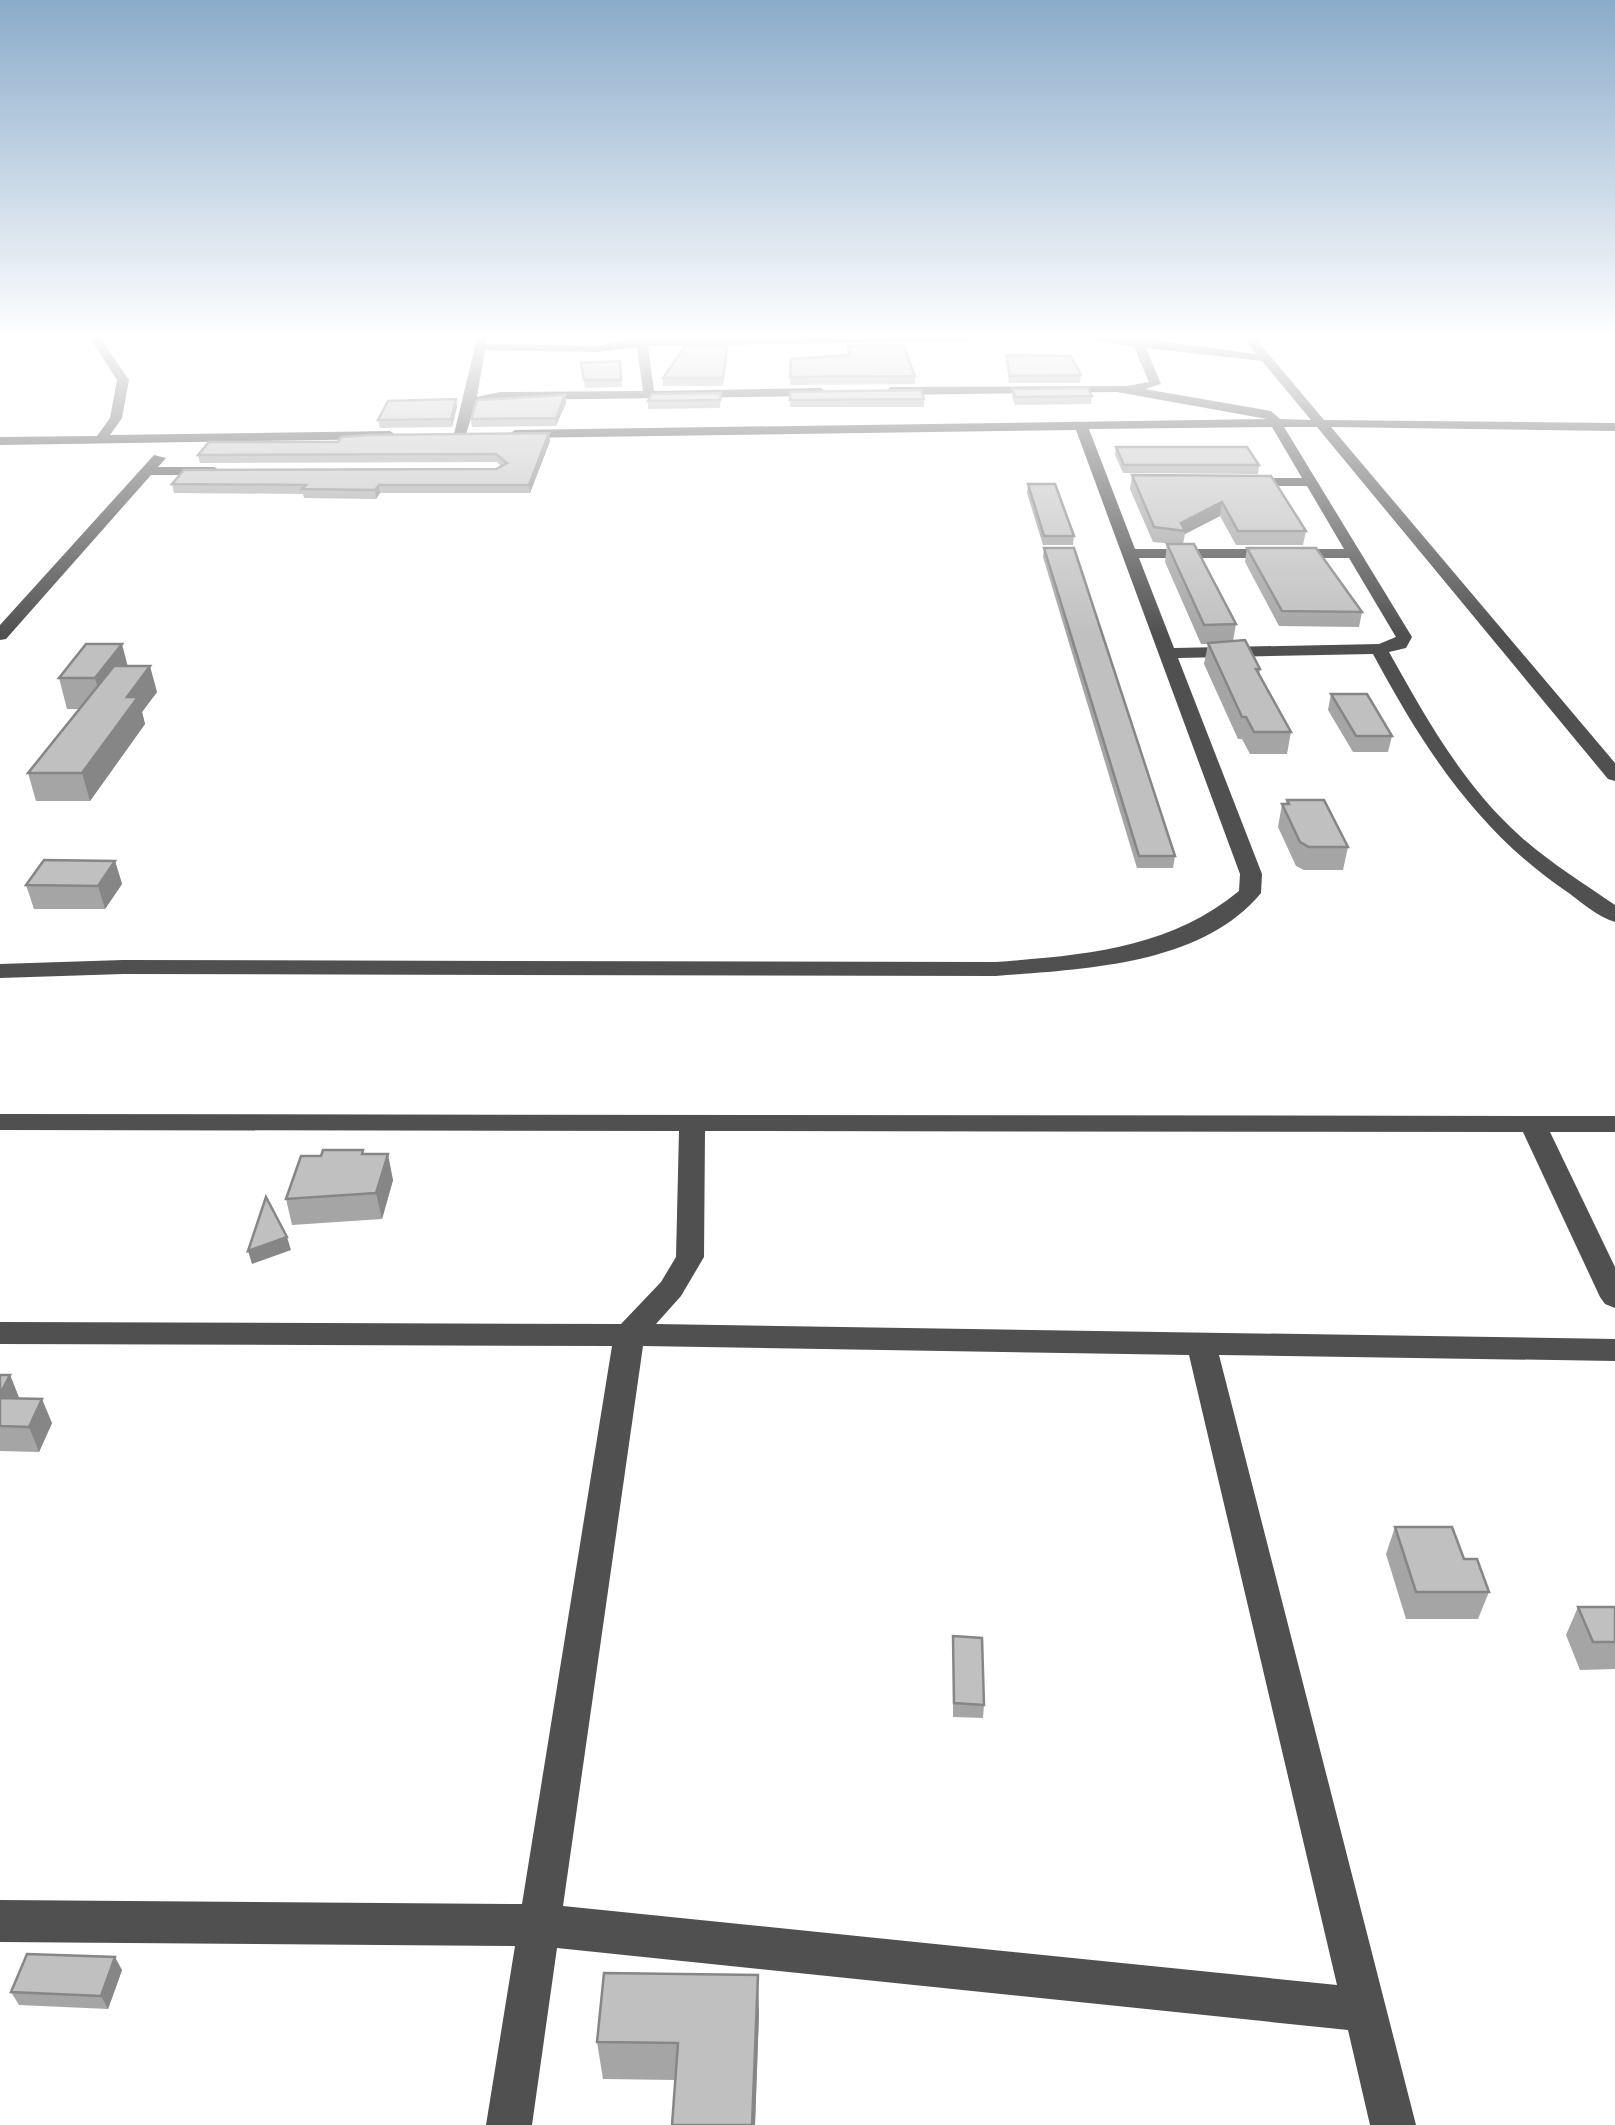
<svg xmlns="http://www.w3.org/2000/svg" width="1615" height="2125" font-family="Arial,sans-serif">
<rect width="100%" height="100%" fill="#fff"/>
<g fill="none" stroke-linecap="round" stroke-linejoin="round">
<!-- minor -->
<g fill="#505050" fill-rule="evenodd">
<polygon points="90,338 100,338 129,380 122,418 110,435 390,431 396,435 390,439 0,445 0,437 97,436 110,418 117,380"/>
<path d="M477,338H487L486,344L598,346L636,338H971L966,341L648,346L654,391L821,388L827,392L821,396L500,400L475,405L466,434L460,438L454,434ZM637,347L643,391L500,392L477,397L485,350L598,352Z"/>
<path d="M1082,338H1139L1256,354L1244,338H1255L1324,420L1615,423V431L1331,427L1615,763V781L1608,779L1317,427H1284L1412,637L1406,648L1389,652C1426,718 1463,785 1520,836C1549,862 1583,883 1615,905V922C1597,917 1579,900 1563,889C1476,829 1423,747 1373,654L1178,658L1262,874L1261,893C1201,966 1082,969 996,976L123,974L0,978V964L123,960L996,962C1084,955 1169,949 1239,891L1240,874L1076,430L515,438L509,434L515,430L1267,419L1117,392L891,395L885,391L891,387L1127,386L1149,382L1134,347ZM1146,348L1262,361L1311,420L1280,419L1271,411L1145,389L1161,384ZM1272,427L1302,478H1242L1235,482L1242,486H1307L1344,549H1135L1089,429ZM1139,558H1349L1396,637L1379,644L1174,648Z"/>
<polygon points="154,455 166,458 158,467 214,467 221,471 214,475 151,475 6,639 0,640 0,625"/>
<path d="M0,1114L1615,1116V1132H1550L1615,1267V1308L1605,1304L1600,1297L1523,1132L705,1131L704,1257L681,1296L656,1324L1615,1339V1361L1219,1355L1416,2125H1370L1348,2030L557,1948L532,2125H486L515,1946L0,1942V1900L522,1904L612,1346L0,1344V1322L621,1324L661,1282L676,1257L679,1131L0,1130ZM643,1346L1189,1355L1337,1985L563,1906Z"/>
</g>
</g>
<!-- wall -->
<g fill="#a5a5a5">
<polygon points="728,353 723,386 663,386 663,378"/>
<polygon points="1006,355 1081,375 1080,383 1009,383"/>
<polygon points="791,359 915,376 915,384 790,385"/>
<polygon points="620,361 622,387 585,388 581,363"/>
<polygon points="1013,389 1092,396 1091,404 1015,405 1012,397"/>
<polygon points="790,392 924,399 924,407 790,407"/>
<polygon points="721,393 720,408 648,409 648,401"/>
<polygon points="565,395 566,403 556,426 472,427 471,419"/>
<polygon points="456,399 457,407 452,427 380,428 378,420"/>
<polygon points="549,433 550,441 530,493 380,493 376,499 304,498 303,494 174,493 172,484 496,469 501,466 497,462 200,463 198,455 338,442"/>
<polygon points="1116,447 1259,465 1258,474 1123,473 1115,455"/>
<polygon points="1132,475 1271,476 1306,531 1303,545 1236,545 1220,516 1185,534 1183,544 1236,624 1233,641 1260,669 1259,675 1291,732 1287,754 1250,754 1242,739 1238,739 1204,664 1208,644 1201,644 1165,562 1167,544 1176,544 1153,542 1130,489"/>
<polygon points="1028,484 1074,536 1073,545 1043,545 1027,493"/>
<polygon points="1044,548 1175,856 1173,868 1137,868 1043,557"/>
<polygon points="1247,548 1362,612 1359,627 1279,626 1245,562"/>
<polygon points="128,666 157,692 142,712 145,724 90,801 36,801 28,773 79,709 67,709 59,678"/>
<polygon points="1331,694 1392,736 1388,752 1353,752 1328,710"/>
<polygon points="1287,800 1348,847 1343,870 1304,870 1296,866 1278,827 1282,804 1286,804"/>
<polygon points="115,861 122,884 105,909 34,909 26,885"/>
<polygon points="363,1150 364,1154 393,1180 382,1219 292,1225 286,1199 321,1156"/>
<polygon points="0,1375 10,1375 19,1398 52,1423 39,1452 0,1451"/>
<polygon points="1395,1527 1464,1559 1489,1592 1478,1619 1406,1619 1386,1554"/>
<polygon points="1578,1607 1615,1607 1615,1669 1580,1670 1566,1635"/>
<polygon points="953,1636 984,1705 983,1718 953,1717"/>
<polygon points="122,1970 108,2009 19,2005 11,1992"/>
<polygon points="759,2013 755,2125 672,2125 675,2080 603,2079 597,2042"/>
</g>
<!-- shaded-wall -->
<g fill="#868686">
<polygon points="565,395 566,403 556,426 556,418"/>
<polygon points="456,399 457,407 452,427 451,419"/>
<polygon points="549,433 550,441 530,493 529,485"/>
<polygon points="379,485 380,493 376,499 375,490"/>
<polygon points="1222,502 1220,516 1185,534 1185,531 1181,523"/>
<polygon points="122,644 130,675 104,709 95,678"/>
<polygon points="150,666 157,692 142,712 145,724 90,801 82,773 127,697"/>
<polygon points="115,861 122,884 105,909 98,886"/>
<polygon points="388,1154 393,1180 382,1219 376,1193"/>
<polygon points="287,1237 291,1250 252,1264 248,1251"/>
<polygon points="10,1375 20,1400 0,1403 0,1394"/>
<polygon points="42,1399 52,1423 39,1452 29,1427"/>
<polygon points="115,1957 122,1970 108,2009 101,1996"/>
<polygon points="758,1975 759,2013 755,2125 752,2125"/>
</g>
<!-- building -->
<g fill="#c0c0c0" stroke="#868686" stroke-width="2.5">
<polygon points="903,345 915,376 790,377 791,359 849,355 848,346"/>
<polygon points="685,346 727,346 723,378 663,378"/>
<polygon points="1006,355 1071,356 1081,375 1010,376"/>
<polygon points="620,361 621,380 584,380 581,363"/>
<polygon points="1088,388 1092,396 1015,397 1013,389"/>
<polygon points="921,390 924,399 790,400 790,392"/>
<polygon points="721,393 720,400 648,401 652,394"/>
<polygon points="565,395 556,418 471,419 477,400"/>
<polygon points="456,399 451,419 378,420 388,401"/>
<polygon points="549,433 529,485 379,485 375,490 302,489 306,485 172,484 184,470 496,469 507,463 496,454 198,455 209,442 338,442 341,437 371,435"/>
<polygon points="1116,447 1247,447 1259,465 1124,465"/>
<polygon points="1132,475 1271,476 1306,531 1238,531 1222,502 1181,523 1185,531 1154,527"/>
<polygon points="1028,484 1055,484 1074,536 1044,536"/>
<polygon points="1167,544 1194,544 1236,624 1204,625"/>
<polygon points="1044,548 1074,548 1175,856 1139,856"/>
<polygon points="1247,548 1316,548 1362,612 1282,611"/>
<polygon points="1245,640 1260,669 1256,669 1291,732 1254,732 1246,717 1242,717 1208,643"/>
<polygon points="86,644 122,644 95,678 59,678"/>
<polygon points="114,666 150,666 127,697 138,697 82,773 28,773"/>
<polygon points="1331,694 1367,694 1392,736 1356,736"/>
<polygon points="1287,800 1324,800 1348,847 1309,847 1300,842 1282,804 1289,804"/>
<polygon points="44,860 115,861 98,886 26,885"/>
<polygon points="323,1150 363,1150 362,1154 388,1154 376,1193 286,1199 301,1156 321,1156"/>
<polygon points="266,1197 287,1237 248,1251"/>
<polygon points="0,1375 10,1375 0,1394"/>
<polygon points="0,1398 42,1399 29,1427 0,1426"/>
<polygon points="1395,1527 1452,1527 1464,1559 1477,1559 1489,1592 1416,1592"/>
<polygon points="1578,1607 1615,1607 1615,1642 1593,1642"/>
<polygon points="953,1636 982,1638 984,1705 954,1703"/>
<polygon points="27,1954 115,1957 101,1996 11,1992"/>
<polygon points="604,1973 758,1975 752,2125 672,2125 678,2043 597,2042"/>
</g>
<!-- sky -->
<linearGradient id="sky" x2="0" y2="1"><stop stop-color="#8aabca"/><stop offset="0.53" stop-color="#fff"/><stop offset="1" stop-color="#fff" stop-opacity="0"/></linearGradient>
<rect width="1615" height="635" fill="url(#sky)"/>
</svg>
